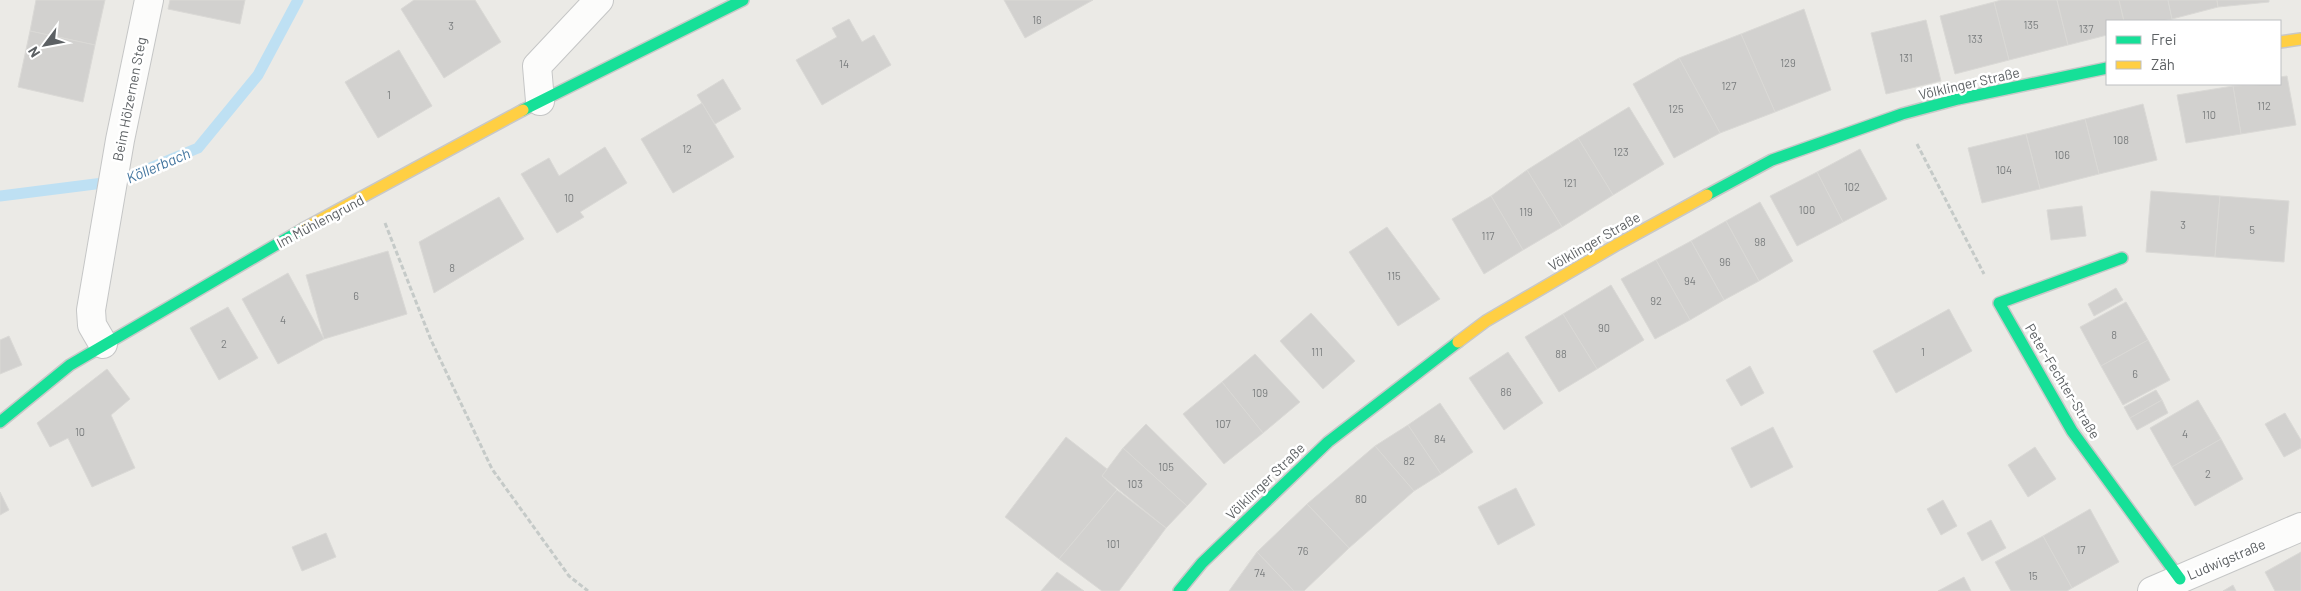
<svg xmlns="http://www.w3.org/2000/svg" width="2301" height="591" font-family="Barlow,sans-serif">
<rect width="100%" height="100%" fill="#ebeae6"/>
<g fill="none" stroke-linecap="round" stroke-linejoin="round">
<!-- stream -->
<polyline stroke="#bee0f3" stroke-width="11" points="0,196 119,181 198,148 258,75 298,0"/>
</g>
<!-- building -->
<g fill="#d2d1cf" stroke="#dad9d6">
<polygon points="36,0 105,0 95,45 30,31"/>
<polygon points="170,0 245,0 240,24 168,9"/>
<polygon points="414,0 475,0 501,42 444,78 401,9"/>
<polygon points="1004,0 1093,0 1025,38"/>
<polygon points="2001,0 2057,0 2068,45 2009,60 1994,2"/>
<polygon points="2057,0 2119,0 2124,21 2107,21 2107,35 2068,45"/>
<polygon points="2119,0 2168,0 2172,19 2162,21 2124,21"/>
<polygon points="2168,0 2217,0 2218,7 2172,19"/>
<polygon points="2217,0 2269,0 2269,2 2218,7"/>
<polygon points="1994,2 2009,60 1955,74 1940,16"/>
<polygon points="1804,9 1831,90 1775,112 1741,34"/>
<polygon points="849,19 862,42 874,35 891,65 822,105 796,60 837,37 832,28"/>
<polygon points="1926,20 1941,81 1886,94 1871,33"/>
<polygon points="30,31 95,45 83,102 18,87"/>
<polygon points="1741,34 1775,112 1720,133 1679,58"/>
<polygon points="399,50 432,106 378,138 345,82"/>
<polygon points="1679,58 1720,133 1674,158 1633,84"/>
<polygon points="2287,76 2296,125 2241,134 2233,86 2280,84 2280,77"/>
<polygon points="723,79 741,109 715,124 697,95"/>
<polygon points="2233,86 2241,134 2186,143 2177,95"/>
<polygon points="702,103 734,157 673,193 641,139"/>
<polygon points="2143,104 2157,160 2099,174 2085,119"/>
<polygon points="1629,107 1664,164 1613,195 1578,138"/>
<polygon points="2085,119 2099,174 2040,189 2026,134"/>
<polygon points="2026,134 2040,189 1982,203 1968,148"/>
<polygon points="1578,138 1613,195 1562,227 1527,170"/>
<polygon points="605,147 627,183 580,212 584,217 557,233 521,174 549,158 559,176"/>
<polygon points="1860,149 1887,199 1843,222 1817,172"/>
<polygon points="1527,170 1562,227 1523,250 1491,196"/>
<polygon points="1817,172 1843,222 1797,246 1770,196"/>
<polygon points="2151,191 2220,196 2215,257 2146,252"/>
<polygon points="1491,196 1523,250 1484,274 1452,219"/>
<polygon points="2220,196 2289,201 2284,262 2215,257"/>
<polygon points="499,197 524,239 434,293 419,242"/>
<polygon points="1760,202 1793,261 1759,281 1726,221"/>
<polygon points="2082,206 2086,236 2051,240 2047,210"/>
<polygon points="1726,221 1759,281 1724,300 1691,241"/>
<polygon points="1387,227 1440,299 1398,326 1349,252"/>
<polygon points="1691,241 1724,300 1690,320 1656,260"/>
<polygon points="388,251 407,314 324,339 306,275"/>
<polygon points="1656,260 1690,320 1655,339 1621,279"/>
<polygon points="288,273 324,339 278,364 242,299"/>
<polygon points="1611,285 1644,340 1597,369 1563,314"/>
<polygon points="2116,288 2123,300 2094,316 2088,304"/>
<polygon points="2126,302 2148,340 2101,366 2080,327"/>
<polygon points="228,307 258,358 219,380 190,328"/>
<polygon points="1949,309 1972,351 1896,393 1873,351"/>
<polygon points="1311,313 1355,361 1323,389 1280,341"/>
<polygon points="1563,314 1597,369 1559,392 1525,337"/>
<polygon points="9,336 22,365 0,374 0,340"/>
<polygon points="2148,340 2170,380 2123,405 2101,366"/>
<polygon points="1508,352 1543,403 1504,430 1469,378"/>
<polygon points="1255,354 1300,402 1263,433 1222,382"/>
<polygon points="1750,366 1764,393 1741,406 1726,380"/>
<polygon points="107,369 130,399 111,415 135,468 92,487 68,438 50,447 37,423"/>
<polygon points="1222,382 1263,433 1224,464 1183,414"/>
<polygon points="2156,390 2162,400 2130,418 2124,407"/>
<polygon points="2162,400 2168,413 2137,430 2130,418"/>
<polygon points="2198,400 2221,439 2172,467 2150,428"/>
<polygon points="1440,403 1473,452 1441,474 1408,425"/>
<polygon points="2285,413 2301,440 2301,448 2284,457 2265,424"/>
<polygon points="1146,424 1207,484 1187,506 1123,448"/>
<polygon points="1408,425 1441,474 1414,491 1375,446"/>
<polygon points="1773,427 1793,467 1751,488 1731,448"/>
<polygon points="1066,437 1107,469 1102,476 1117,490 1059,559 1005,517"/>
<polygon points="2221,439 2243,479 2195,506 2172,467"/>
<polygon points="1375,446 1414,491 1349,548 1307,504"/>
<polygon points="2035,447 2056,479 2028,497 2008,465"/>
<polygon points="1123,448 1187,506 1166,528 1102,476"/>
<polygon points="1516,488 1535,525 1498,545 1478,507"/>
<polygon points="1117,490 1166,528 1119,591 1102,591 1059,559"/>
<polygon points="0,492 9,510 0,515"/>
<polygon points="1943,500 1957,526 1941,535 1927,509"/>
<polygon points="1307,504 1349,548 1304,591 1294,591 1257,552"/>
<polygon points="2090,509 2119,562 2072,588 2043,536"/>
<polygon points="1991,520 2006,548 1982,561 1967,533"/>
<polygon points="326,533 336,557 302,571 292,547"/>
<polygon points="2043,536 2072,588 2067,591 2011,591 1995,562"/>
<polygon points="1257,552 1294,591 1229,591"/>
<polygon points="2301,552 2301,591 2275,591 2265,572"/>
<polygon points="1057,572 1084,591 1041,591"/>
<polygon points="1964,577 1971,591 1938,591"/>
<polygon points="2233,585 2236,591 2223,591"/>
</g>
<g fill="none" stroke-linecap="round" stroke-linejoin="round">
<!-- street casing -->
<g stroke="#c5c6c6" stroke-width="30">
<g id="street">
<polyline points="540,101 537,66 599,0"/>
<polyline points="103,344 92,325 91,310 120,140 149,0"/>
<polyline points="2152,591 2301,527"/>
</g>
</g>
<!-- fast casing -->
<g stroke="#c8c8c8" stroke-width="14">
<g id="fast">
<polyline points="523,110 743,0"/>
<polyline points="1707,195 1772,160 1902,114 1958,99 2107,68"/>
<polyline points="2122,258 1999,303 2072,431 2180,579"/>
<polyline points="0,422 70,365 303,229"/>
<polyline points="1179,591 1202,563 1328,442 1458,342"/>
</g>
</g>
<!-- slow casing -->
<g stroke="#c8c8c8" stroke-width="14">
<g id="slow">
<polyline points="2280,42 2301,39"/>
<polyline points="303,229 523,110"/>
<polyline points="1458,342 1486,321 1618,244 1707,195"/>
</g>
</g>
<!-- path -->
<g stroke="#c5cac8" stroke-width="3" stroke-dasharray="5 2.5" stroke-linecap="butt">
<polyline points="1917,144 1984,274"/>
<polyline points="385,223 431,340 492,469 569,576 588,591"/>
</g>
<!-- street -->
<use href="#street" stroke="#fcfcfb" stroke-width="28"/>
<!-- fast -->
<use href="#fast" stroke="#16e098" stroke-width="11"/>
<!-- slow -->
<use href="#slow" stroke="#ffcf43" stroke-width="11"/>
</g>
<g text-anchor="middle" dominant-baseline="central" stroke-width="5" stroke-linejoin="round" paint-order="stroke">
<!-- number labels -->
<g font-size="11" fill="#7b7e7f">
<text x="1037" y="19">16</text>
<text x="2031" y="24">135</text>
<text x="451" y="25">3</text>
<text x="2086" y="28">137</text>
<text x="1975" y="38">133</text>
<text x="1906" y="57">131</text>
<text x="1788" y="62">129</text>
<text x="844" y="63">14</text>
<text x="1729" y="85">127</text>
<text x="389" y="94">1</text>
<text x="2264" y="105">112</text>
<text x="1676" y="108">125</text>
<text x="2209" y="114">110</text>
<text x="2121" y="139">108</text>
<text x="687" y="148">12</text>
<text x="1621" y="151">123</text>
<text x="2062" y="154">106</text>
<text x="2004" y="169">104</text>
<text x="1570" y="182">121</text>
<text x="1852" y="186">102</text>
<text x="569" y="197">10</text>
<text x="1807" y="209">100</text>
<text x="1526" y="211">119</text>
<text x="2183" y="224">3</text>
<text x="2252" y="229">5</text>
<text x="1488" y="235">117</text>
<text x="1760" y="241">98</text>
<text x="1725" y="261">96</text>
<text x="452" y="267">8</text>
<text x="1394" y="275">115</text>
<text x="1690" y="280">94</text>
<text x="356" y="295">6</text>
<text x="1656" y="300">92</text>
<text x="283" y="319">4</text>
<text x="1604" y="327">90</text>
<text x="2114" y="334">8</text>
<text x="224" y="343">2</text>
<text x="1317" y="351">111</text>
<text x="1923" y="351">1</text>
<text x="1561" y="353">88</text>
<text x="2135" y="373">6</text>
<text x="1506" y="391">86</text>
<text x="1260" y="392">109</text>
<text x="1223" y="423">107</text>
<text x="80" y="431">10</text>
<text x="2185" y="433">4</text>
<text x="1440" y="438">84</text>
<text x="1409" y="460">82</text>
<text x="1166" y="466">105</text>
<text x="2208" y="473">2</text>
<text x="1135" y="483">103</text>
<text x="1361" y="498">80</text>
<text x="1113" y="543">101</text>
<text x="2081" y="549">17</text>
<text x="1303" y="550">76</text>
<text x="1260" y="572">74</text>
<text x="2033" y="575">15</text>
</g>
<!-- street labels -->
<g font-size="14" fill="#5c6063" stroke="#fff">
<text transform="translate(1969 83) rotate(-13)">Völklinger Straße</text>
<text transform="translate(129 99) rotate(-79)">Beim Hölzernen Steg</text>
<text transform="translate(320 221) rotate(-28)">Im Mühlengrund</text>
<text transform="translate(1594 241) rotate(-30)">Völklinger Straße</text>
<text transform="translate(2063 381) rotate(59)">Peter-Fechter-Straße</text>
<text transform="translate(1265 481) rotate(-44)">Völklinger Straße</text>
<text transform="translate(2226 559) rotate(-23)">Ludwigstraße</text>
</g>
<!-- water labels -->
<g font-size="15" font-style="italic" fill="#4577a0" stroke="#fff">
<text transform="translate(158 165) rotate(-23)">Köllerbach</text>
</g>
</g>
<!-- legend -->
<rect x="2106" y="20" width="175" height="65" fill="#ffffff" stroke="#bebfc1"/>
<rect x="2116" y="36" width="25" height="8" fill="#16e098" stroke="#bebfc1"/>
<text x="2151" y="45" font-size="15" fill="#5c6063">Frei</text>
<rect x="2116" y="61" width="25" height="8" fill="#ffcf43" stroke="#bebfc1"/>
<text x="2151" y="70" font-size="15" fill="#5c6063">Zäh</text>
<!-- north arrow -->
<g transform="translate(45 45) rotate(238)" stroke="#ffffff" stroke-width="4" paint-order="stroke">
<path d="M0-4L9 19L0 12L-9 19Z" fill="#5c6063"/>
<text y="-8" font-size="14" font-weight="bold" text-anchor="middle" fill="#5c6063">N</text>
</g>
</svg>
